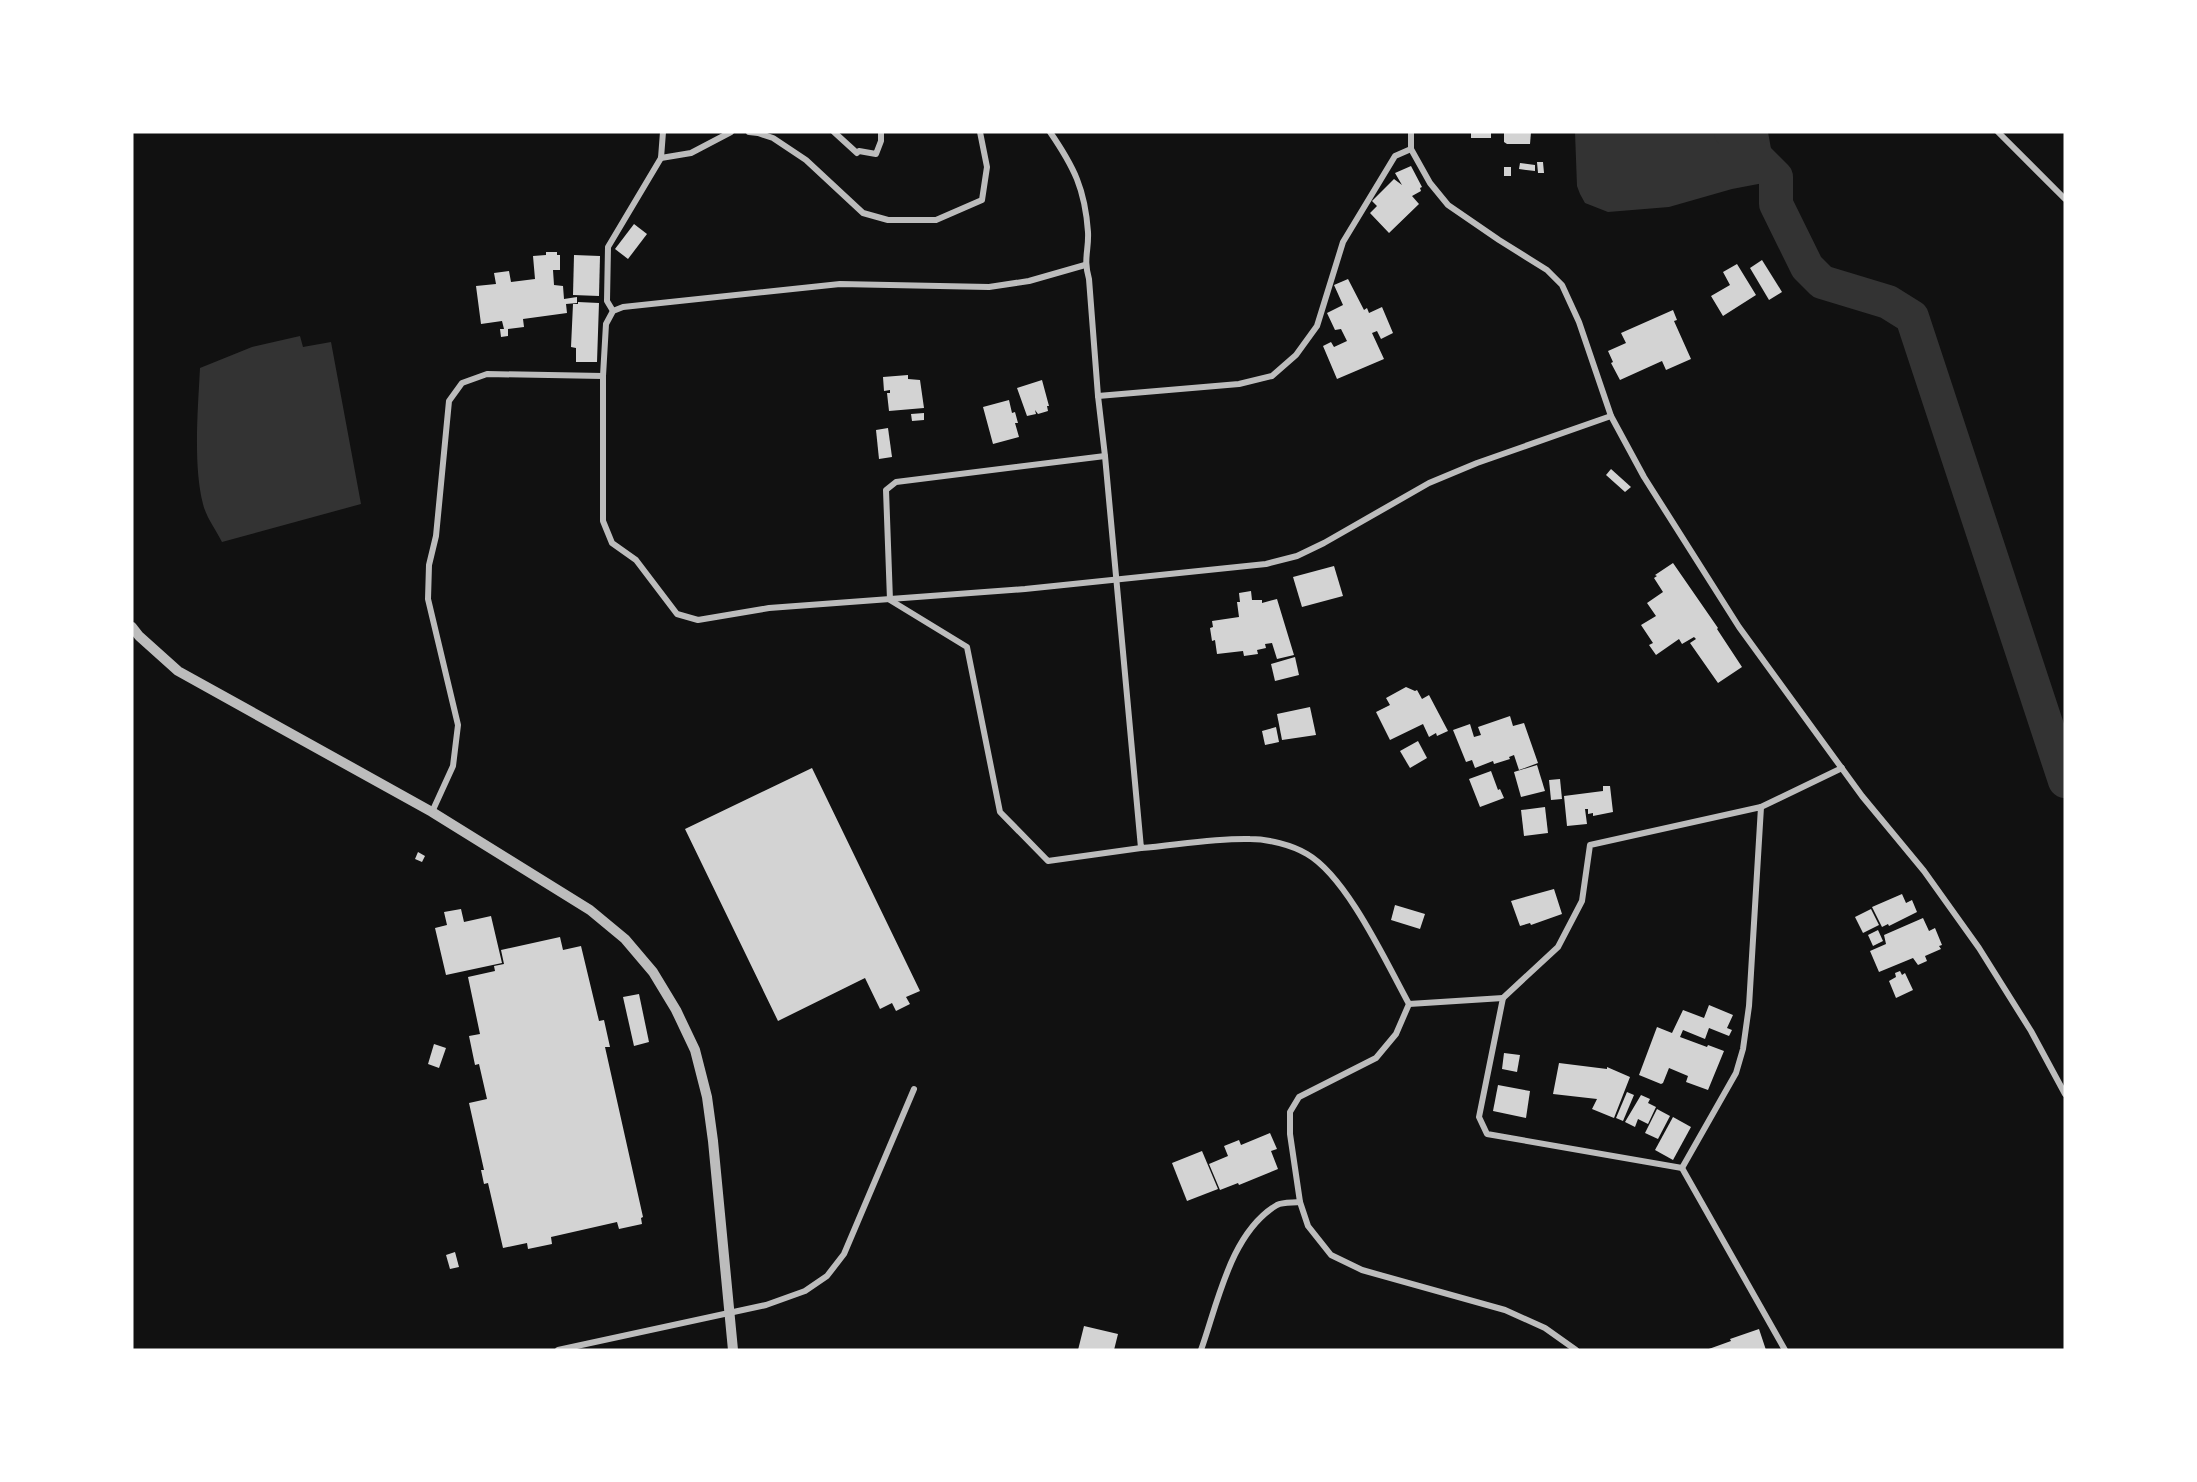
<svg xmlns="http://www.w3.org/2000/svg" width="2197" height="1482" font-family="Arial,sans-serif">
<rect width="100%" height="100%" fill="#111"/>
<!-- water -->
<g fill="#333">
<polygon points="1575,132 1768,132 1776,177 1774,181 1732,189 1669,207 1608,212 1585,203 1580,194 1577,186"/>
<path d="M300,336L303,347L331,342L361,504L222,542C216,530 206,517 203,504C193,465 198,409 200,368L252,347Z"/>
</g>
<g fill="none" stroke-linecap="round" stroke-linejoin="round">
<!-- river -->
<polyline stroke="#333" stroke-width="34" points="1731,132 1776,177 1776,204 1807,267 1822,282 1888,302 1912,317 2065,781"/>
</g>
<!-- building -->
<g fill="#d3d3d3">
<rect x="1471" y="132" width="20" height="6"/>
<polygon points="1504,132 1531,132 1530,144 1507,144 1504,142"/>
<polygon points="1537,162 1543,162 1544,173 1538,173"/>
<polygon points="1520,163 1535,165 1535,171 1519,169"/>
<polygon points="1411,166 1422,187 1420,188 1421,191 1412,196 1419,204 1389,233 1370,213 1377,206 1372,201 1394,179 1402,185 1395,173"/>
<rect x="1504" y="167" width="7" height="9"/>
<polygon points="634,224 647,234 628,259 615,249"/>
<polygon points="546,252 557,252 557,255 560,255 560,270 553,270 554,285 563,286 564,299 577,297 577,303 566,304 567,313 523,319 524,327 508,329 508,336 501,337 500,329 504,329 502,321 481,324 476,286 496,284 494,273 509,271 511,282 535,279 533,256 546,255"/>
<polygon points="574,255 600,256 599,296 573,295"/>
<polygon points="1762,260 1782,292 1769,300 1750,268"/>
<polygon points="1737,264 1756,295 1723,316 1711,296 1730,285 1723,272"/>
<polygon points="1348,279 1364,310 1367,308 1369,313 1382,307 1393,333 1381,339 1377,331 1372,333 1384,359 1337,379 1323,346 1331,342 1334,347 1347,341 1341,329 1335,330 1327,313 1343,305 1334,285"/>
<polygon points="578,302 599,303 597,362 576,362 576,348 571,347 573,304 578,304"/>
<polygon points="1673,310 1677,320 1674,321 1691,359 1666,370 1662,361 1620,380 1611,363 1613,362 1608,351 1626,343 1621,333"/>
<polygon points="908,375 908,379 920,380 924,408 889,411 887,393 890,393 890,390 884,391 883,377"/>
<polygon points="1042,380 1049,406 1047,406 1048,411 1038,414 1035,410 1036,414 1027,416 1017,388"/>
<polygon points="1009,400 1012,413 1015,412 1018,423 1015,423 1019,437 993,444 983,407"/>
<polygon points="924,413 924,420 912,421 911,414"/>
<polygon points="888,428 892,457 879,459 876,430"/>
<polygon points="1611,469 1631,487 1625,492 1606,475"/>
<polygon points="1673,563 1718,628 1717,629 1742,667 1718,683 1690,643 1696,639 1694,637 1682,644 1679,639 1656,655 1649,645 1653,643 1641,625 1656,616 1647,603 1663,592 1654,578 1657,576 1655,575"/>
<polygon points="1334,566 1343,596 1302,607 1293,577"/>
<polygon points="1251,591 1252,600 1262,600 1262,603 1277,599 1294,655 1277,659 1272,643 1265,644 1266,648 1257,650 1258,654 1244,656 1243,651 1217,654 1215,640 1212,641 1210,628 1213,627 1212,621 1239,617 1237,602 1240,602 1239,593"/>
<polygon points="1295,657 1299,675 1275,681 1271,664"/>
<polygon points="1406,687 1415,691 1417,690 1422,699 1429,695 1448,731 1437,736 1436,733 1429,737 1423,724 1390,740 1376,712 1390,705 1386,698"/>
<polygon points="1310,707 1316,735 1282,740 1277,714"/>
<polygon points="1510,716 1513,726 1524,723 1538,763 1519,770 1514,755 1509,757 1510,759 1494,764 1493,761 1475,768 1472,760 1466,762 1453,730 1470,724 1474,737 1481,735 1478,727"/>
<polygon points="1276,727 1279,742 1265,745 1262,731"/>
<polygon points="1418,741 1427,758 1410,768 1400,751"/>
<polygon points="1537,765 1545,791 1521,797 1514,772"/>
<polygon points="812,768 920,991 906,997 910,1004 896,1011 892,1003 880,1009 865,978 778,1021 685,829"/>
<polygon points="1491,771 1498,790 1500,789 1504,798 1480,807 1469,779"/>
<polygon points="1560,779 1562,799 1551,800 1549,780"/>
<polygon points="1603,786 1610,786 1613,812 1593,816 1593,813 1588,814 1588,809 1585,809 1587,824 1567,826 1564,796 1603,791"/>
<polygon points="1545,807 1548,833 1524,836 1521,810"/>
<polygon points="418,852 425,856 422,862 415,859"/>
<polygon points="1554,889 1562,914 1531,925 1530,923 1520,926 1511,901"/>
<polygon points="1902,894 1906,903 1912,900 1917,912 1889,926 1888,924 1882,927 1872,907"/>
<polygon points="1395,905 1425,914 1420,929 1391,920"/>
<polygon points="461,909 464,922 491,916 502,963 446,975 435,928 447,925 444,912"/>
<polygon points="1871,909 1879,925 1863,933 1855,917"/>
<polygon points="1923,918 1929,931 1935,928 1942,945 1939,946 1941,949 1925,956 1927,961 1918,965 1913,958 1879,972 1870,951 1886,944 1884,935"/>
<polygon points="1878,930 1883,941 1873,946 1868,935"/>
<polygon points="560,937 563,950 581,946 599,1021 604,1020 610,1047 605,1047 643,1217 641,1218 642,1224 619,1229 617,1222 551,1237 552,1244 528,1249 527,1243 503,1248 488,1183 484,1184 481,1170 484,1170 469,1103 487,1099 479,1064 475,1065 469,1036 480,1034 468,977 495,971 494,966 504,964 501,950"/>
<polygon points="1900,971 1902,975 1905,973 1913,990 1896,998 1889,981 1896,977 1895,973"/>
<polygon points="639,994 649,1042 634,1046 623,997"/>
<polygon points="1709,1005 1733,1015 1727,1028 1732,1030 1729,1036 1709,1028 1705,1039 1683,1030 1680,1037 1707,1047 1708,1045 1724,1051 1708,1090 1686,1082 1688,1076 1669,1068 1663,1083 1661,1084 1639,1075 1657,1027 1672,1033 1683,1010 1704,1018"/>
<polygon points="434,1044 446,1048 439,1068 428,1064"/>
<polygon points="1504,1053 1520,1055 1517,1072 1502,1069"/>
<polygon points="1559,1063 1607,1069 1607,1067 1630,1077 1614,1118 1592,1109 1597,1099 1553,1094"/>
<polygon points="1498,1085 1530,1091 1526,1118 1493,1111"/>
<polygon points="1627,1092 1634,1095 1623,1121 1616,1118"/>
<polygon points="1641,1095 1650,1099 1648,1103 1656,1107 1648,1124 1638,1119 1635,1127 1625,1122"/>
<polygon points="1657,1109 1670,1116 1658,1139 1645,1133"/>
<polygon points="1673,1117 1691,1127 1673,1160 1655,1150"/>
<polygon points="1270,1133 1277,1149 1271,1151 1278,1169 1239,1185 1238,1183 1220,1190 1209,1164 1228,1156 1224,1146 1239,1140 1241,1145"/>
<polygon points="1202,1151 1218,1189 1187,1201 1172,1163"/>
<polygon points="455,1252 459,1267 450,1269 446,1255"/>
<polygon points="1084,1326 1118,1334 1114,1350 1078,1350"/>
<polygon points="1759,1329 1766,1350 1706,1350 1731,1341 1730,1339"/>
</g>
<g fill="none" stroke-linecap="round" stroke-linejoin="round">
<!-- minor -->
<g stroke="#bcbcbc" stroke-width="6">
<polyline points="749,132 758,133 773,138 806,160 863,213 888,220 936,220 982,200 987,167 980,132"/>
<polyline points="834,132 857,153 859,151 876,154 881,141 881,132"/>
<path d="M1050,132C1074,167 1085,189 1088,232C1089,251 1083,258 1089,279L1098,396"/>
<polyline points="1411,132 1411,149 1430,183 1448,205 1499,240 1547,270 1562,285 1579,322 1611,416 1644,477 1739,627 1862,796 1924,871 1979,948 2031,1031 2065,1094"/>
<polyline points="1998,132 2065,199"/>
<path d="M1411,149L1395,156L1343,242L1317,326L1296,355L1272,376L1239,384L1098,396L1105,456L1141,848C1177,845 1214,838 1250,839C1268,839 1292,845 1307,854C1347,877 1386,962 1409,1004L1396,1034L1376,1058L1299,1097L1290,1112V1134L1300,1202L1308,1226L1331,1255L1362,1270L1505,1310L1545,1328L1576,1350"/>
<polyline points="661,158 691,153 731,132"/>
<polyline points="1085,265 1029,281 989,287 840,284 623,307 613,311 606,324 603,376 603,521 612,543 636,560 677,614 698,620 769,608 1025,589 1266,564 1297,556 1324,543 1429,483 1477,463 1611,416"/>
<polyline points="613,311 607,301 608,247 661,158 663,132"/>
<polyline points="1105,456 896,482 886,490 890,600 967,647 1000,812 1048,861 1141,848"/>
<polygon points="1761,807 1749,1006 1743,1049 1736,1073 1682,1168 1487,1134 1479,1117 1503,998 1558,947 1582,901 1590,845"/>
<polyline points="1761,807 1842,768"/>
<polyline points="432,812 453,766 458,725 428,599 429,565 436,536 449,401 462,383 487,374 603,376"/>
<polyline points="1409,1004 1503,998"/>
<polyline points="1682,1168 1785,1350"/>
<polyline points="558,1350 766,1305 805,1291 827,1276 844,1254 914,1089"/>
<path d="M1201,1350C1218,1302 1231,1232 1277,1205C1283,1202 1293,1203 1300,1202"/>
</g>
<!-- tertiary -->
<polyline stroke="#bcbcbc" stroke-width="10" points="132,627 139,636 178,671 432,812 590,910 625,939 653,972 676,1010 695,1050 707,1097 713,1141 733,1350"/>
</g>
<!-- border -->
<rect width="2197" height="1482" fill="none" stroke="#ffffff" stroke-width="267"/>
</svg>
